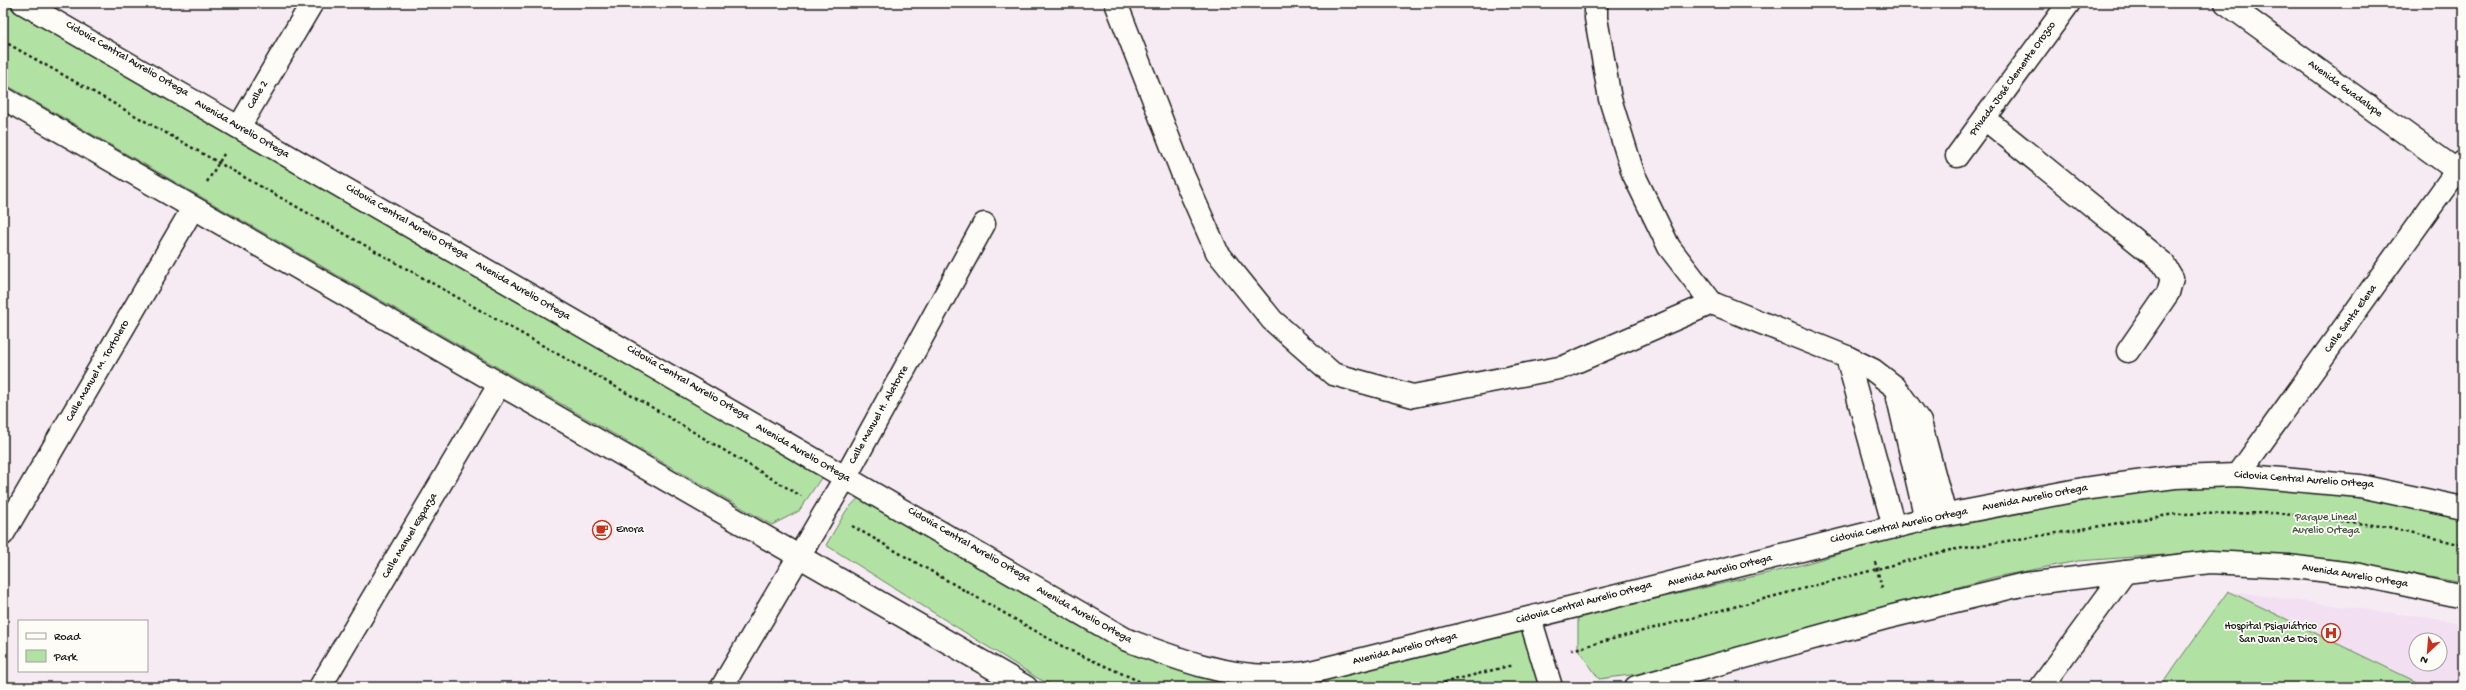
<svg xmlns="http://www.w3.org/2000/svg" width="2466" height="690" font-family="'Gochi Hand',sans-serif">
<rect width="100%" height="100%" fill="#f7ebf3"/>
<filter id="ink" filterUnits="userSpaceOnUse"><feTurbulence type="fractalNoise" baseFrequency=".025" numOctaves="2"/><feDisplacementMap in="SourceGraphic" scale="8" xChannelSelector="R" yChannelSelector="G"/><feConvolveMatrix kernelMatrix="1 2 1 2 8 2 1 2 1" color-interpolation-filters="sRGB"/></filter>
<g filter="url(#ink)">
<!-- built -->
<path fill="#f2dff1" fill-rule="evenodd" d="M2228,591L2450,621L2463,626V687H2160ZM2416,640H2440V664H2416Z"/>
<!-- park -->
<g fill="#b1e2a3" stroke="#667f60">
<polygon points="3,3 19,3 824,467 821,478 799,511 772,525 29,98 3,83"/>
<polygon points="2217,485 2329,490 2463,517 2463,583 2337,560 2221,551 2078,561 1995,577 1638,674 1599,679 1578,649 1578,617 1794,567 1886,540 1983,519 2113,494"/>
<polygon points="865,491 1129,643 1241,676 1522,623 1539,687 1057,687 1039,679 826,545 846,511"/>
<polygon points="2228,591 2427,687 2160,687"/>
</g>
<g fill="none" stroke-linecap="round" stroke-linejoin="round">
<!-- minor casing -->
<g stroke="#1c1c1c" stroke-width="25">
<g id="minor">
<polyline points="1116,3 1183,175 1217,252 1272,320 1333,374 1413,396 1564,367 1712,303 1847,357 1873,370 1895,387 1920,422 1945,515"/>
<polyline points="1596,3 1596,18 1610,99 1633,173 1669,247 1712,303"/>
<polyline points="2226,3 2463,175"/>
<polyline points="1985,119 2163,263 2172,278 2168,293 2128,351"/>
<polyline points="239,127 312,3"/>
<polyline points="1957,156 2069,3"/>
<polyline points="1847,357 1894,527"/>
<polyline points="1898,398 1926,519"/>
<polyline points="2238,475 2463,162"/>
<polyline points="3,534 193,208"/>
<polyline points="1530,618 1551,687"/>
<polyline points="320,687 499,385"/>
<polyline points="722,687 845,478 984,224"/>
<polyline points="2041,687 2125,572"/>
</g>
</g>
<!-- secondary casing -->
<g stroke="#1c1c1c" stroke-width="25">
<g id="secondary">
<path d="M23,3L1127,640C1173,657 1221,676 1270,676C1283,676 1295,674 1307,673L1926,519L2083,489L2175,477L2238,475L2360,486L2463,508"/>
<polyline points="3,98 1026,687"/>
<polyline points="1636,687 1889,617 2025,584 2210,562 2288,566 2360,575 2463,597"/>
</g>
</g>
<!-- path -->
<g stroke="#1c1c1c" stroke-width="2.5" stroke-dasharray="3 3" stroke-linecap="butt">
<polyline points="3,41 648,405 801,496"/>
<polyline points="207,182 224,154"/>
<polyline points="852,526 1067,649 1152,687"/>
<polyline points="1875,562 1882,588"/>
<polyline points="1571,650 1945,551 2175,514 2276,513 2389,527 2463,545"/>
<polyline points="1426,687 1513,665"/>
</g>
<!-- minor -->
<use href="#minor" stroke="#fdfcf7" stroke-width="22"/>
<!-- secondary -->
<use href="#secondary" stroke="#fdfcf7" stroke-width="22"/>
</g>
</g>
<!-- icons -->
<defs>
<g id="cafe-ring" transform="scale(1)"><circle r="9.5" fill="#fdfcf7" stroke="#c8321e" stroke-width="1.5"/><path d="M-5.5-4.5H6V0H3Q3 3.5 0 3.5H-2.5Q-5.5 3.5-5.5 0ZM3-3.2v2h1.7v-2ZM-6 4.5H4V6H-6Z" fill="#c8321e"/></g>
<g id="hospital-ring" transform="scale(1)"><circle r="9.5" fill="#fdfcf7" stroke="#c8321e" stroke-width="1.5"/><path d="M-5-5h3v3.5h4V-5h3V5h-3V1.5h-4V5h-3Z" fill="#c8321e"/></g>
</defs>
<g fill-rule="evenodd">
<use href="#cafe-ring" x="602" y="530"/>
<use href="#hospital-ring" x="2331" y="633"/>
</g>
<g text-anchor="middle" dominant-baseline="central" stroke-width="3.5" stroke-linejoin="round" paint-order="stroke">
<!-- street labels -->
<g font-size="11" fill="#1c1c1c" stroke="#fdfcf7">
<text transform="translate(127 59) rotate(30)">Ciclovia Central Aurelio Ortega</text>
<text transform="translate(2013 79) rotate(-54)">Privada José Clemente Orozco</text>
<text transform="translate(2345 89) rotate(36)">Avenida Guadalupe</text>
<text transform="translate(258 95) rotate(-60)">Calle 2</text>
<text transform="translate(242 129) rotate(30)">Avenida Aurelio Ortega</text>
<text transform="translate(407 222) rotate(30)">Ciclovia Central Aurelio Ortega</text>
<text transform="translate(523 291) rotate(30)">Avenida Aurelio Ortega</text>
<text transform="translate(2351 319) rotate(-54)">Calle Santa Elena</text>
<text transform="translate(98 371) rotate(-60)">Calle Manuel M. Tortolero</text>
<text transform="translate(688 383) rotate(30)">Ciclovia Central Aurelio Ortega</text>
<text transform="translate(879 415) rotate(-61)">Calle Manuel H. Alatorre</text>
<text transform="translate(803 453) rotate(30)">Avenida Aurelio Ortega</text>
<text transform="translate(2304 480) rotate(4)">Ciclovia Central Aurelio Ortega</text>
<text transform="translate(2035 498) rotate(-11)">Avenida Aurelio Ortega</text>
<text transform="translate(1899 526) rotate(-12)">Ciclovia Central Aurelio Ortega</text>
<text transform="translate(410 536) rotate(-59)">Calle Manuel Esparza</text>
<text transform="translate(969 545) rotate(30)">Ciclovia Central Aurelio Ortega</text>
<text transform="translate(1720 571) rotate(-14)">Avenida Aurelio Ortega</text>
<text transform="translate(2355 576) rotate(9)">Avenida Aurelio Ortega</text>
<text transform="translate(1584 603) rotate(-15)">Ciclovia Central Aurelio Ortega</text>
<text transform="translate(1084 615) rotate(29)">Avenida Aurelio Ortega</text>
<text transform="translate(1405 649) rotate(-14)">Avenida Aurelio Ortega</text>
</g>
<!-- park labels -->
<g font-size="11" fill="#495744" stroke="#fdfcf7">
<text x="2326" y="518">Parque Lineal<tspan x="2326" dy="13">Aurelio Ortega</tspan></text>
</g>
<!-- poi labels -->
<g font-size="11" fill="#1c1c1c" stroke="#fdfcf7" text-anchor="start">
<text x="616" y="530">Enora</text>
<text x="2317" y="627" text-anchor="end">Hospital Psiquiátrico<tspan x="2317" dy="13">San Juan de Dios</tspan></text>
</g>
</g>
<!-- margin -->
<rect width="2466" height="690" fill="none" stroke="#fdfcf7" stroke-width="16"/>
<rect x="8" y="8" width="2450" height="674" fill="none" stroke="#1c1c1c" stroke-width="1.5" filter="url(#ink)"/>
<!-- legend -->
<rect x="18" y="620" width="130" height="52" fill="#fdfcf7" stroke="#a3a29f"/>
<rect x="26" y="633" width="20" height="6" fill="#fdfcf7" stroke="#a3a29f"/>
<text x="54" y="640" font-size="12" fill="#1c1c1c">Road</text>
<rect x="26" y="650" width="20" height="12" fill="#b1e2a3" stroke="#a3a29f"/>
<text x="54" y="660" font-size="12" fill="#1c1c1c">Park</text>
<!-- north arrow -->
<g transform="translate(2428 652) rotate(206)"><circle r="19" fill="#fdfcf7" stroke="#a3a29f"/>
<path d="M0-3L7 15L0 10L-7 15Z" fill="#c8321e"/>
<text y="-6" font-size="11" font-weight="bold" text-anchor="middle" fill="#1c1c1c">N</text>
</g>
</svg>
